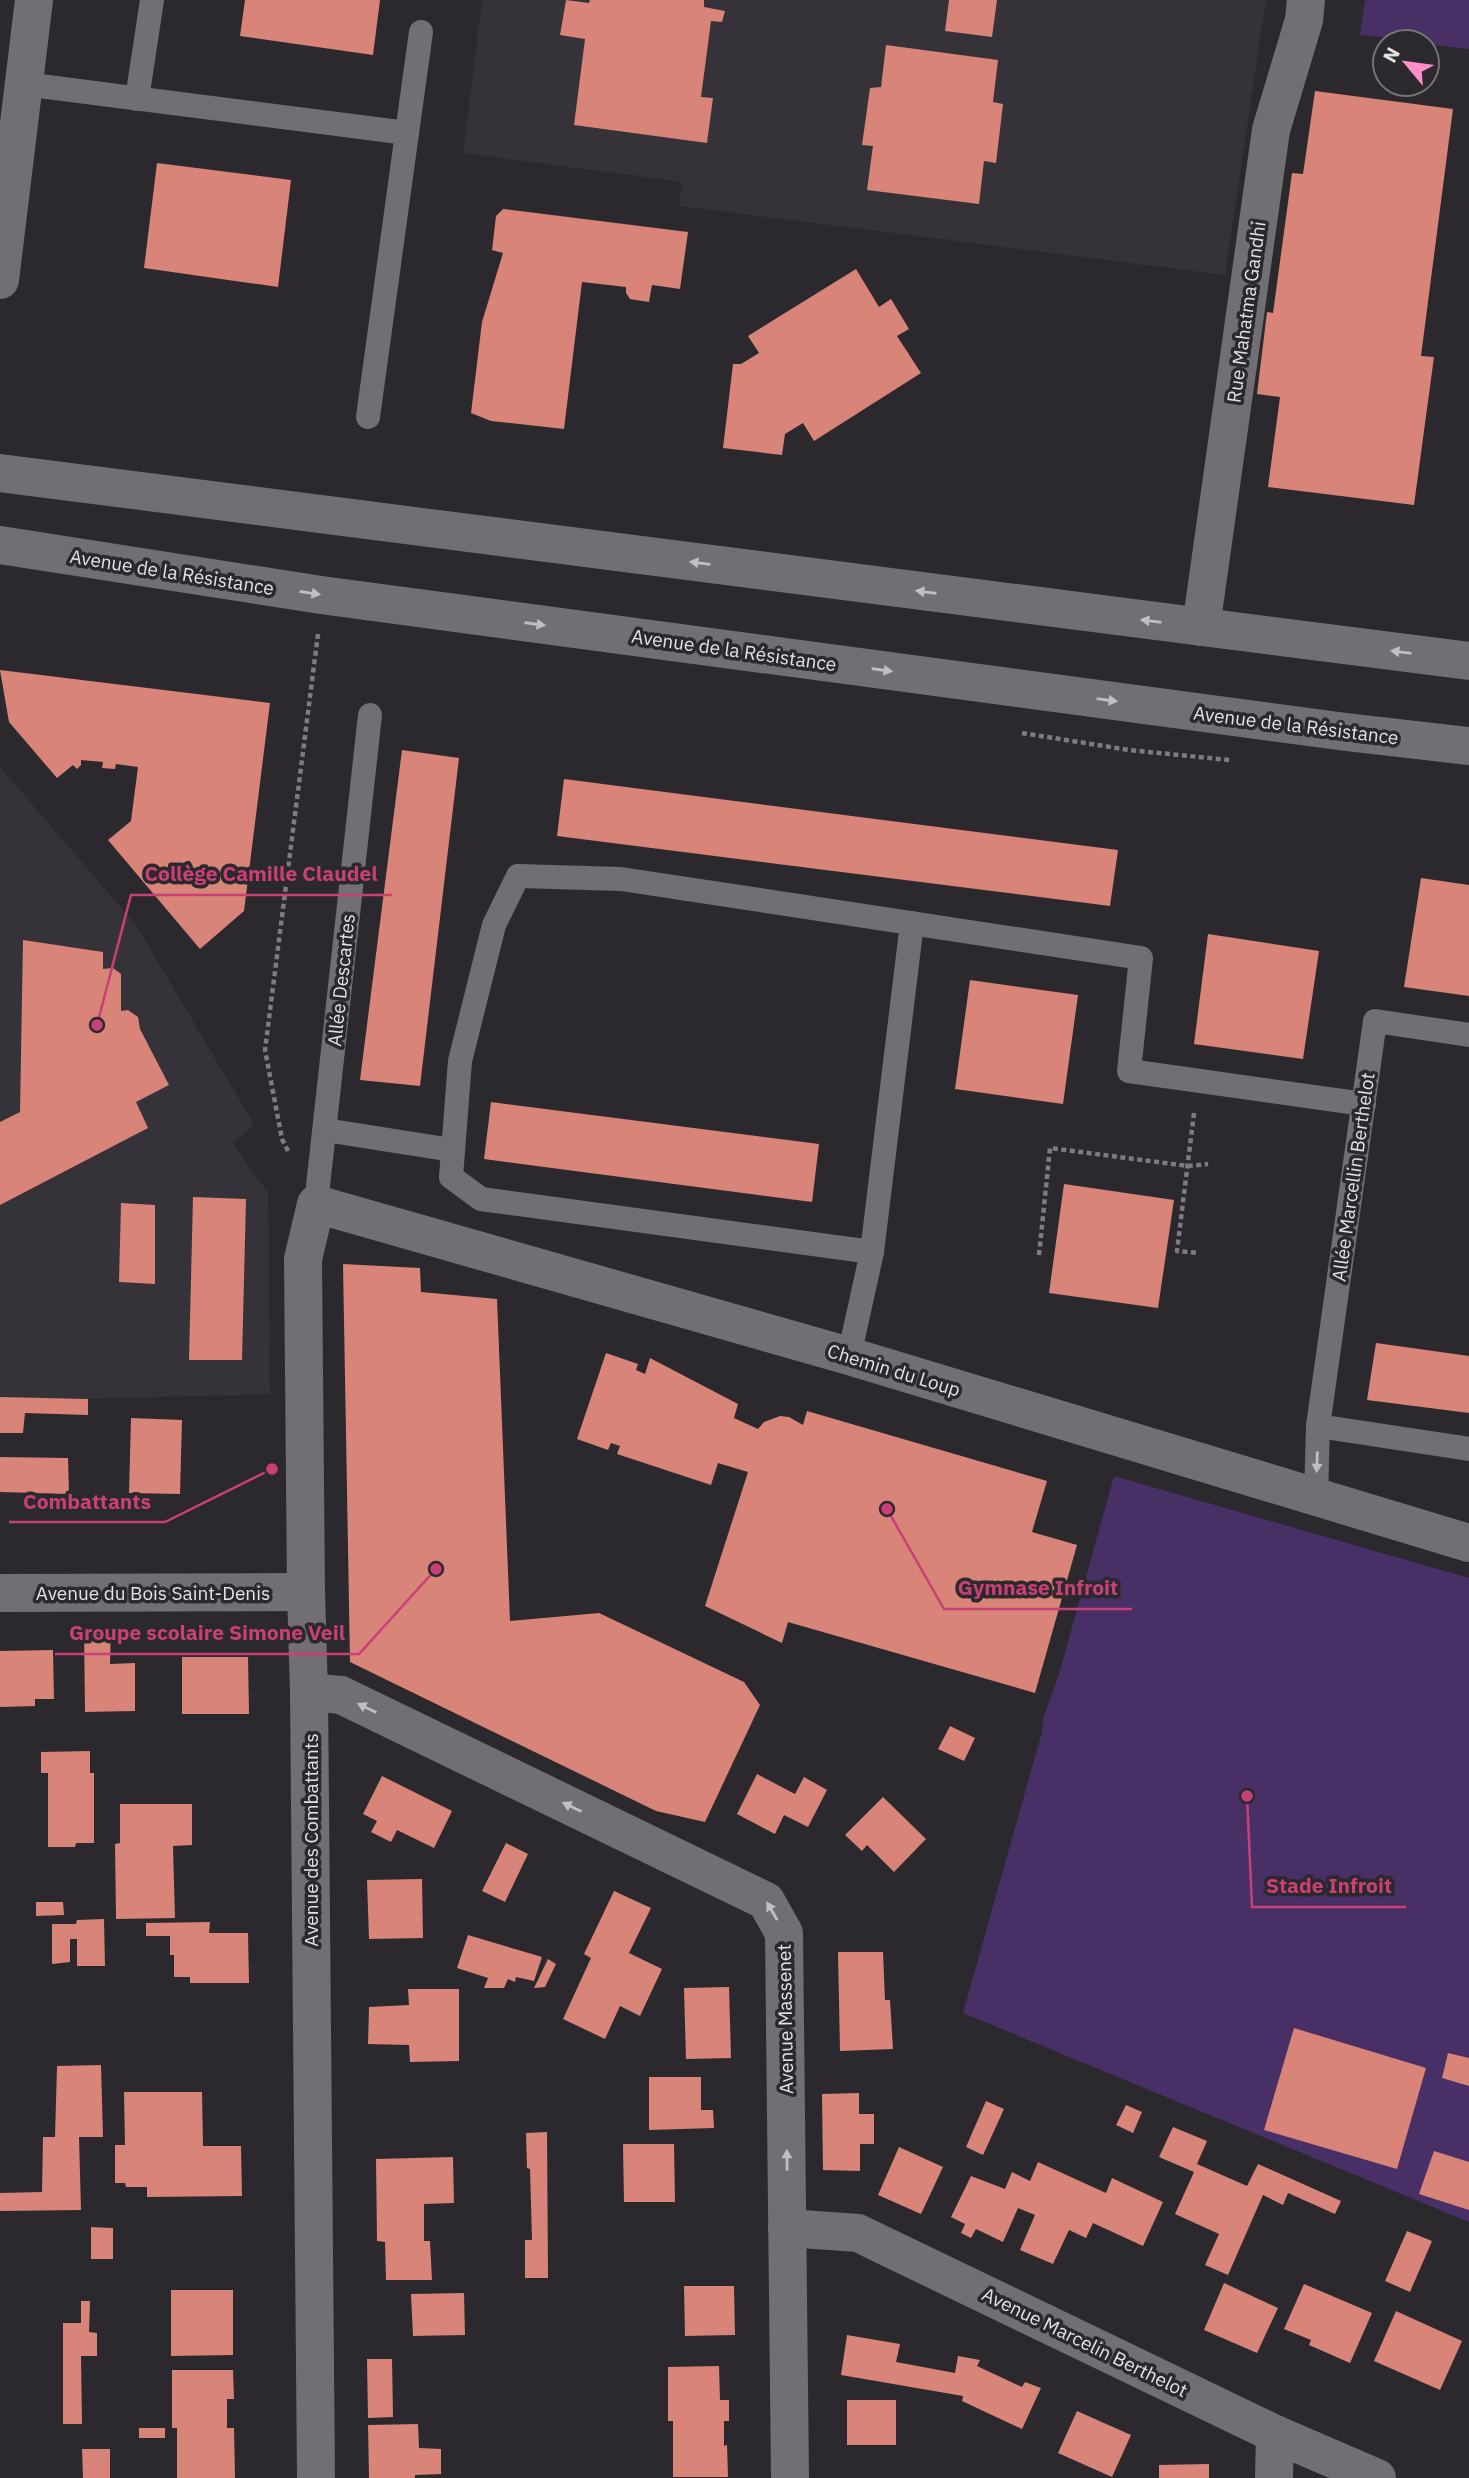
<svg xmlns="http://www.w3.org/2000/svg" width="1469" height="2478" font-family="'IBM Plex Sans',sans-serif">
<rect width="100%" height="100%" fill="#2b292d"/>
<!-- built -->
<g fill="#35323a">
<polygon points="482,0 1266,0 1225,275 679,206 682,182 463,153"/>
<polygon points="0,767 136,925 254,1124 233,1144 268,1193 270,1394 88,1399 0,1397"/>
</g>
<!-- green -->
<g fill="#483066">
<polygon points="1365,0 1469,0 1469,49 1427,44 1427,42 1360,35"/>
<polygon points="1114,1476 1469,1578 1469,2222 963,2013 1042,1732 1044,1716 1059,1674"/>
</g>
<!-- building -->
<g fill="#d88478">
<polygon points="245,0 380,0 373,55 240,36"/>
<polygon points="566,0 589,3 590,0 704,0 704,7 725,11 722,22 711,21 701,97 713,98 707,143 574,125 585,39 560,35"/>
<polygon points="949,0 997,0 992,37 945,31"/>
<polygon points="886,45 998,60 993,102 1003,104 996,163 984,161 979,204 867,190 873,146 862,145 870,88 881,87"/>
<polygon points="1315,91 1453,109 1421,356 1434,357 1414,505 1268,487 1280,397 1257,394 1267,312 1273,313 1292,173 1303,174"/>
<polygon points="157,163 291,180 278,287 144,268"/>
<polygon points="503,209 688,232 680,289 652,285 649,302 630,299 626,293 626,287 582,282 564,429 491,421 471,413 482,322 503,253 492,250 496,216"/>
<polygon points="856,269 879,307 891,299 909,329 897,336 921,373 814,441 803,423 785,434 782,455 723,448 733,364 741,364 759,353 748,336"/>
<polygon points="0,670 270,703 244,911 200,949 108,840 131,821 138,767 116,764 115,769 102,768 103,762 81,760 81,765 77,769 73,765 57,778 9,722"/>
<polygon points="402,750 459,758 420,1086 360,1080"/>
<polygon points="564,779 1118,850 1110,906 557,836"/>
<polygon points="1421,878 1469,885 1469,996 1404,987"/>
<polygon points="1208,934 1319,951 1303,1059 1194,1044"/>
<polygon points="23,940 103,952 103,969 113,968 121,974 121,1011 128,1010 138,1017 140,1029 169,1085 136,1102 148,1128 0,1205 0,1122 20,1112"/>
<polygon points="970,980 1078,995 1063,1104 955,1089"/>
<polygon points="491,1102 819,1144 812,1202 484,1159"/>
<polygon points="1064,1184 1174,1200 1158,1308 1049,1293"/>
<polygon points="193,1197 246,1199 242,1360 189,1360"/>
<polygon points="121,1203 155,1205 155,1284 119,1282"/>
<polygon points="343,1264 420,1268 421,1292 497,1299 510,1621 599,1613 744,1682 760,1705 705,1822 656,1811 350,1662"/>
<polygon points="1376,1343 1469,1356 1469,1413 1367,1400"/>
<polygon points="606,1353 638,1364 636,1370 645,1374 650,1358 738,1404 734,1418 758,1429 764,1422 780,1416 789,1417 803,1425 807,1411 1047,1481 1032,1532 1077,1545 1035,1693 788,1622 782,1643 705,1606 748,1472 718,1463 711,1485 617,1454 620,1446 611,1443 608,1450 577,1439"/>
<polygon points="0,1397 88,1399 88,1415 25,1413 23,1433 0,1433"/>
<polygon points="131,1418 182,1420 180,1494 129,1493"/>
<polygon points="0,1457 68,1458 69,1494 0,1492"/>
<polygon points="84,1627 111,1627 110,1664 135,1663 135,1711 85,1712"/>
<polygon points="53,1650 54,1699 35,1699 35,1706 0,1707 0,1651"/>
<polygon points="182,1657 248,1657 249,1714 182,1714"/>
<polygon points="950,1726 975,1738 964,1761 938,1749"/>
<polygon points="90,1751 90,1773 94,1773 94,1843 76,1843 75,1847 48,1847 48,1773 41,1773 41,1752"/>
<polygon points="757,1774 795,1794 804,1777 827,1790 808,1827 784,1815 775,1834 737,1814"/>
<polygon points="382,1776 452,1811 434,1848 397,1830 391,1842 371,1832 377,1821 363,1814"/>
<polygon points="883,1797 926,1839 894,1872 867,1845 862,1851 845,1835"/>
<polygon points="120,1804 192,1804 192,1845 173,1846 175,1918 116,1919 115,1844 120,1843"/>
<polygon points="506,1843 528,1854 505,1902 482,1891"/>
<polygon points="422,1879 423,1938 369,1939 367,1880"/>
<polygon points="614,1891 651,1908 629,1953 662,1969 640,2016 620,2006 605,2039 563,2019 591,1958 584,1954"/>
<polygon points="36,1902 63,1902 64,1915 36,1916"/>
<polygon points="104,1919 105,1966 77,1966 77,1939 70,1939 70,1962 52,1964 52,1924 76,1924 77,1920"/>
<polygon points="210,1922 209,1933 248,1933 249,1983 190,1983 190,1977 174,1977 174,1955 170,1955 170,1936 146,1936 146,1923"/>
<polygon points="468,1935 542,1957 534,1981 516,1977 515,1982 508,1979 504,1988 484,1988 488,1978 457,1968"/>
<polygon points="838,1952 883,1952 885,2000 890,2000 893,2049 840,2051"/>
<polygon points="548,1959 556,1964 545,1987 534,1988"/>
<polygon points="729,1987 731,2058 686,2059 684,1988"/>
<polygon points="408,1989 459,1989 459,2061 410,2062 409,2045 368,2044 369,2007 409,2005"/>
<polygon points="1294,2028 1426,2068 1397,2169 1264,2130"/>
<polygon points="1448,2053 1469,2058 1469,2086 1442,2078"/>
<polygon points="101,2065 103,2137 79,2137 81,2210 0,2211 0,2193 42,2192 43,2137 55,2137 57,2066"/>
<polygon points="649,2077 701,2077 701,2110 713,2110 714,2128 649,2130"/>
<polygon points="124,2092 202,2092 203,2146 241,2146 242,2196 147,2197 147,2187 126,2187 125,2183 115,2183 115,2145 125,2145"/>
<polygon points="859,2093 859,2114 874,2114 874,2144 860,2144 860,2171 823,2170 822,2094"/>
<polygon points="986,2101 1004,2109 983,2155 966,2147"/>
<polygon points="1126,2105 1142,2112 1133,2133 1116,2125"/>
<polygon points="1173,2127 1207,2141 1197,2164 1247,2186 1258,2164 1341,2201 1335,2214 1288,2193 1283,2205 1263,2195 1228,2275 1205,2265 1219,2234 1175,2214 1194,2172 1159,2157"/>
<polygon points="547,2132 548,2278 525,2278 525,2240 532,2240 530,2169 527,2168 526,2133"/>
<polygon points="623,2144 674,2144 675,2202 624,2202"/>
<polygon points="899,2147 943,2167 921,2214 878,2195"/>
<polygon points="1434,2151 1469,2162 1469,2210 1419,2194"/>
<polygon points="453,2157 454,2203 424,2204 424,2241 430,2241 432,2280 386,2280 385,2242 377,2241 376,2159"/>
<polygon points="1038,2162 1106,2193 1112,2178 1163,2202 1143,2246 1093,2223 1086,2238 1069,2230 1053,2264 1020,2250 1035,2215 1018,2208 1003,2242 976,2229 971,2238 961,2233 965,2224 951,2217 971,2176 1005,2189 1012,2172 1030,2181"/>
<polygon points="91,2227 113,2228 113,2259 91,2259"/>
<polygon points="1407,2231 1432,2241 1410,2292 1385,2281"/>
<polygon points="1224,2283 1278,2308 1257,2353 1204,2330"/>
<polygon points="1304,2284 1372,2313 1350,2363 1309,2345 1311,2340 1284,2329"/>
<polygon points="684,2286 734,2286 735,2335 685,2336"/>
<polygon points="171,2290 233,2290 233,2355 171,2356"/>
<polygon points="464,2293 465,2335 413,2336 411,2294"/>
<polygon points="81,2301 90,2301 89,2332 97,2333 97,2356 81,2356 82,2424 63,2424 63,2323 81,2323"/>
<polygon points="1396,2311 1462,2341 1440,2390 1374,2361"/>
<polygon points="847,2335 900,2344 896,2362 955,2373 958,2356 980,2360 977,2366 1022,2387 1025,2382 1041,2388 1022,2429 962,2401 963,2396 841,2375"/>
<polygon points="367,2359 392,2359 393,2417 368,2418"/>
<polygon points="719,2366 720,2400 729,2400 729,2421 724,2421 724,2446 727,2445 728,2477 673,2477 673,2421 668,2421 668,2367"/>
<polygon points="172,2370 233,2370 234,2399 227,2399 227,2428 234,2428 235,2478 177,2478 177,2428 172,2428"/>
<rect x="847" y="2400" width="49" height="45"/>
<polygon points="1077,2411 1131,2435 1112,2477 1058,2453"/>
<polygon points="418,2424 419,2448 441,2449 441,2474 415,2475 415,2478 369,2478 368,2425"/>
<rect x="139" y="2428" width="26" height="10"/>
<polygon points="82,2449 110,2449 110,2478 83,2478"/>
<polygon points="1209,2464 1209,2478 1159,2478 1159,2465"/>
</g>
<g fill="none" stroke-linecap="round" stroke-linejoin="round">
<!-- path -->
<g stroke="#7e7c80" stroke-width="4.5" stroke-dasharray="5 3.5" stroke-linecap="butt">
<polyline points="1022,733 1129,750 1229,760"/>
<polyline points="1194,1113 1177,1251 1198,1253"/>
<polyline points="288,1151 282,1139 265,1050 318,634"/>
<polyline points="1039,1255 1050,1148 1188,1166 1208,1164"/>
</g>
<!-- service -->
<g stroke="#716f73" stroke-width="24">
<polyline points="24,84 407,133 368,417"/>
<polyline points="137,99 152,0"/>
<polyline points="407,133 421,32"/>
<polyline points="912,923 872,1252 481,1199 451,1177 460,1061 494,925 518,876 621,879 1141,958 1129,1071 1364,1104"/>
<polyline points="1469,1035 1375,1021 1318,1426 1469,1449"/>
<polyline points="325,1130 452,1150"/>
<polyline points="316,1204 370,715"/>
<polyline points="849,1356 872,1252"/>
<polyline points="1316,1497 1318,1426"/>
</g>
<!-- minor -->
<g stroke="#716f73" stroke-width="38">
<polyline points="0,280 34,0"/>
<polyline points="1201,627 1271,130 1304,20 1306,0"/>
<polyline points="0,1593 306,1592"/>
<polyline points="309,1692 341,1695 766,1901 784,1933 790,2478"/>
<polyline points="787,2228 858,2233 1275,2434 1377,2478"/>
<polyline points="316,2478 309,1692 306,1592 303,1259 316,1204 849,1356 1469,1543"/>
<polyline points="1274,2478 1275,2434"/>
</g>
<!-- secondary -->
<g stroke="#716f73" stroke-width="38">
<polyline points="0,473 1469,661"/>
<polyline points="0,545 321,595 1346,732 1469,746"/>
</g>
</g>
<!-- one-way arrows -->
<defs><path id="oneway-solid" d="M-6-.8H1V-3.2L6.5 0L1 3.2V.8H-6Z" transform="scale(1.75)"/></defs>
<g fill="#c0bfc2">
<use href="#oneway-solid" transform="translate(700 563) rotate(-173)"/>
<use href="#oneway-solid" transform="translate(926 592) rotate(-173)"/>
<use href="#oneway-solid" transform="translate(310 593) rotate(9)"/>
<use href="#oneway-solid" transform="translate(1151 621) rotate(-173)"/>
<use href="#oneway-solid" transform="translate(535 624) rotate(8)"/>
<use href="#oneway-solid" transform="translate(1401 652) rotate(-173)"/>
<use href="#oneway-solid" transform="translate(882 670) rotate(8)"/>
<use href="#oneway-solid" transform="translate(1107 700) rotate(8)"/>
<use href="#oneway-solid" transform="translate(1317 1462) rotate(92)"/>
<use href="#oneway-solid" transform="translate(367 1708) rotate(-154)"/>
<use href="#oneway-solid" transform="translate(572 1807) rotate(-154)"/>
<use href="#oneway-solid" transform="translate(772 1911) rotate(-120)"/>
<use href="#oneway-solid" transform="translate(787 2160) rotate(-91)"/>
</g>
<g text-anchor="middle" dominant-baseline="central" stroke-width="7" stroke-linejoin="round" paint-order="stroke">
<!-- street labels -->
<g font-size="19" fill="#e2e1e4" stroke="#2b292d">
<text transform="translate(1246 312) rotate(-82)">Rue Mahatma Gandhi</text>
<text transform="translate(172 572) rotate(9)">Avenue de la Résistance</text>
<text transform="translate(734 650) rotate(8)">Avenue de la Résistance</text>
<text transform="translate(1296 725) rotate(7)">Avenue de la Résistance</text>
<text transform="translate(341 980) rotate(-84)">Allée Descartes</text>
<text transform="translate(1353 1177) rotate(-82)">Allée Marcellin Berthelot</text>
<text transform="translate(894 1370) rotate(17)">Chemin du Loup</text>
<text x="153" y="1593">Avenue du Bois Saint-Denis</text>
<text transform="translate(311 1840) rotate(-90)">Avenue des Combattants</text>
<text transform="translate(785 2019) rotate(-91)">Avenue Massenet</text>
<text transform="translate(1085 2342) rotate(26)">Avenue Marcelin Berthelot</text>
</g>
</g>
<!-- callouts -->
<path fill="none" stroke="#c84076" stroke-width="2.5" d="M97 1025L131 895H392M272 1469L165 1522H9M887 1509L944 1609H1132M436 1569L359 1654H55M1247 1796L1252 1907H1406"/>
<g fill="#c84076" stroke="#2b292d" stroke-width="2.5">
<circle cx="97" cy="1025" r="7"/>
<circle cx="272" cy="1469" r="7"/>
<circle cx="887" cy="1509" r="7"/>
<circle cx="436" cy="1569" r="7"/>
<circle cx="1247" cy="1796" r="7"/>
</g>
<g font-size="21" text-anchor="middle" font-weight="bold" fill="#c84076" stroke="#2b292d" stroke-width="7" stroke-linejoin="round" paint-order="stroke">
<text x="261" y="881">Collège Camille Claudel</text>
<text x="87" y="1509">Combattants</text>
<text x="1038" y="1595">Gymnase Infroit</text>
<text x="207" y="1640">Groupe scolaire Simone Veil</text>
<text x="1329" y="1893">Stade Infroit</text>
</g>
<!-- north arrow -->
<g transform="translate(1406 63) rotate(299)"><circle r="33" fill="#2b292d" stroke="#747376" stroke-width="2"/>
<path d="M0-5L12 26L0 18L-12 26Z" fill="#fa8fc7"/>
<text y="-10" font-size="19" font-weight="bold" text-anchor="middle" fill="#e2e1e4">N</text>
</g>
</svg>
